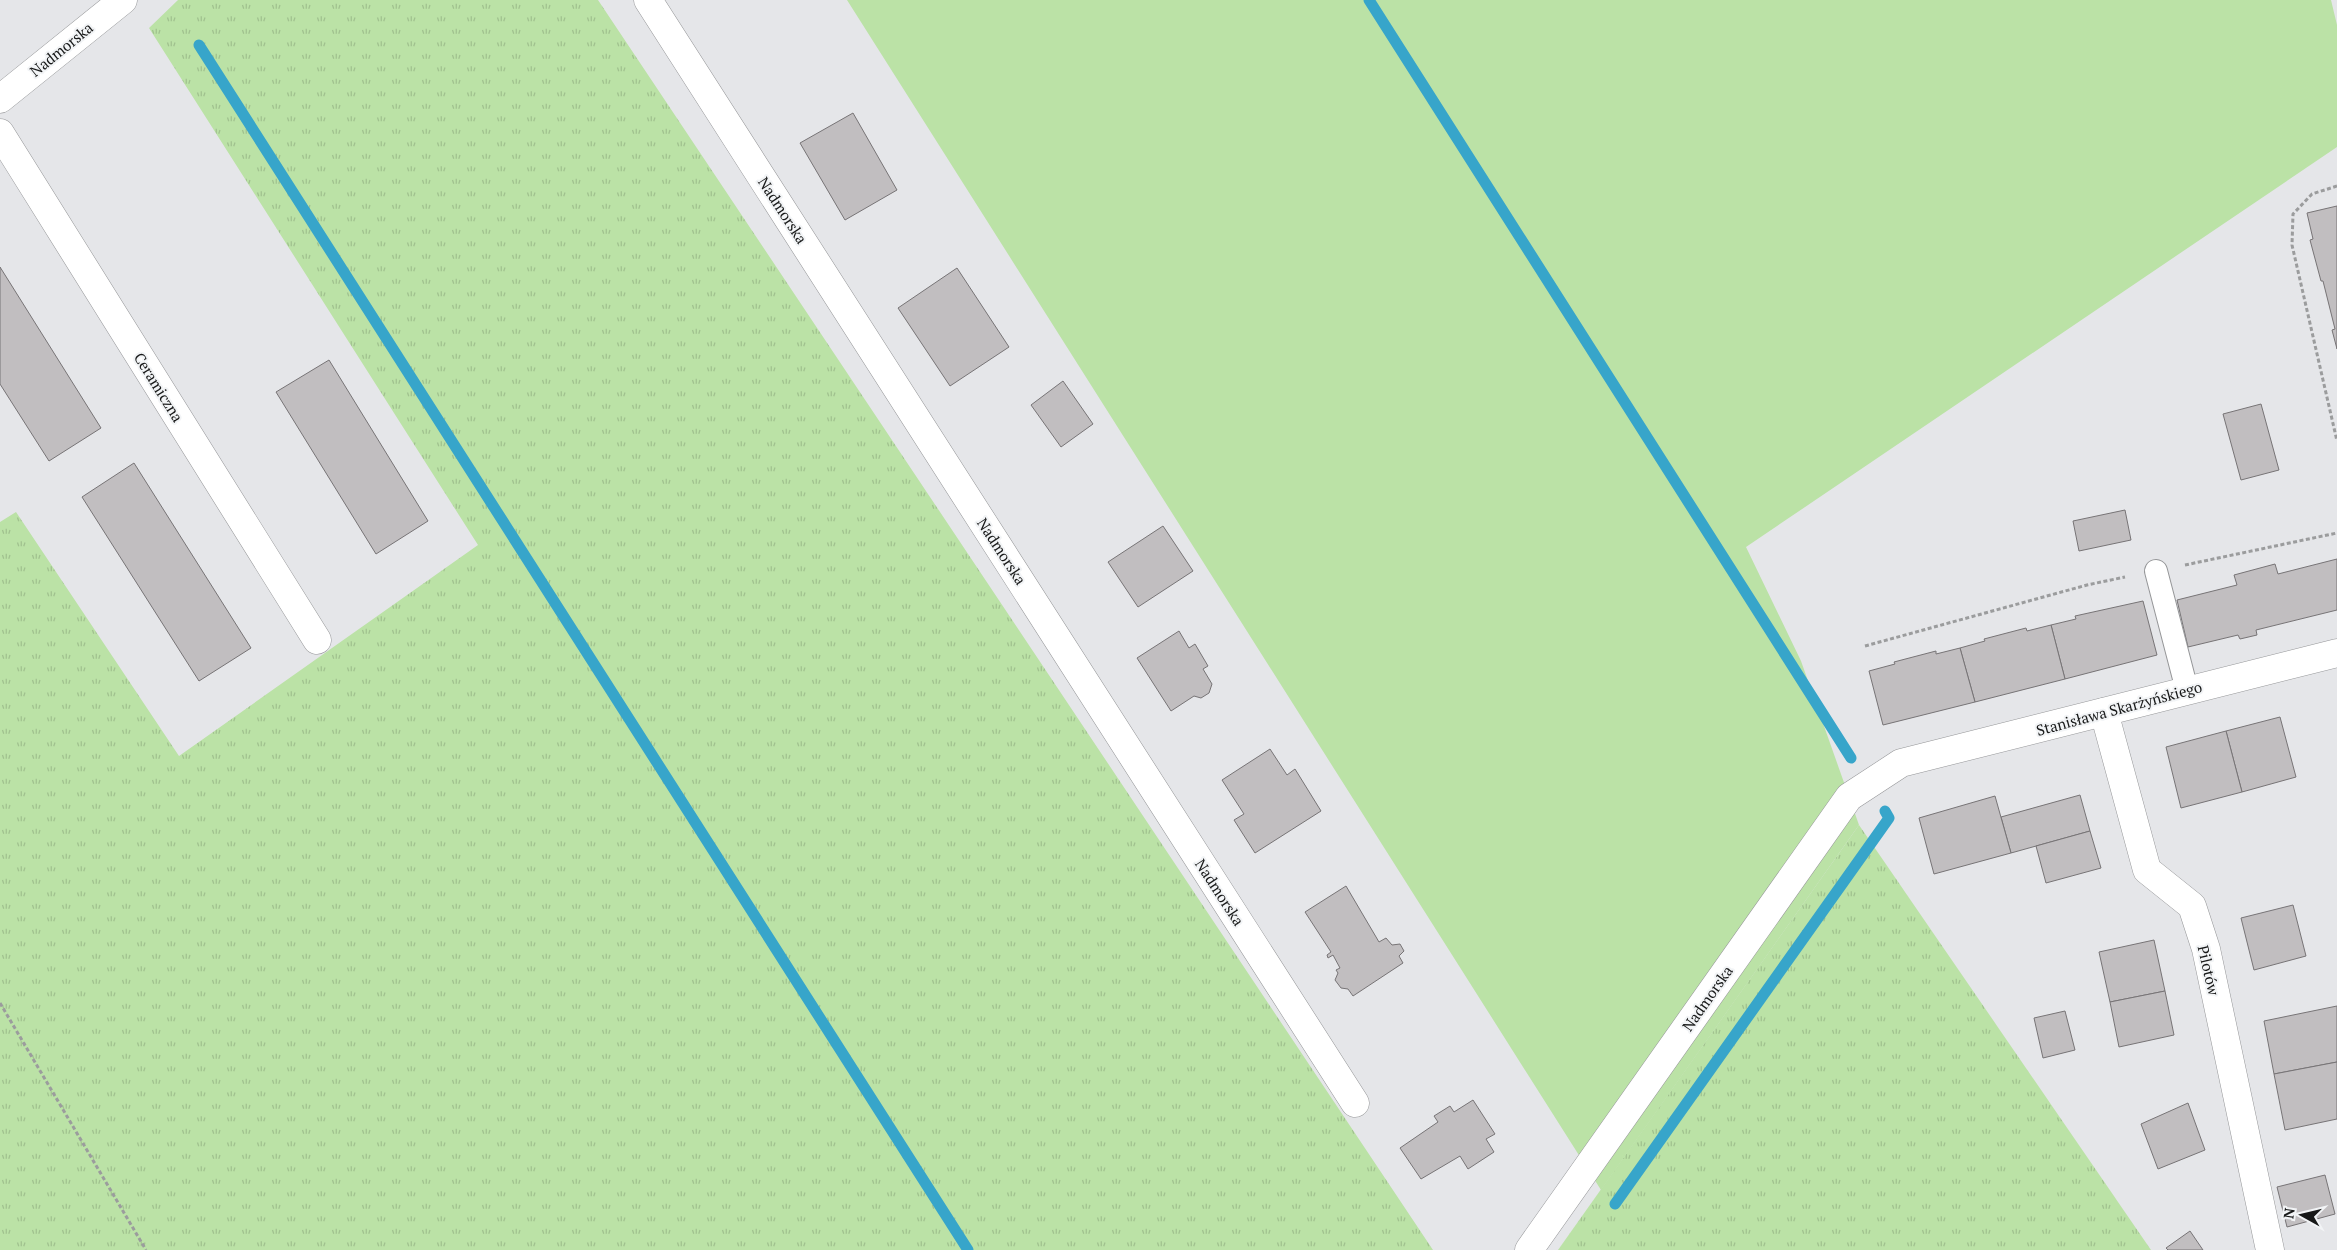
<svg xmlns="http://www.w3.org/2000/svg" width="2337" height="1250" font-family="'PT Serif',serif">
<defs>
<pattern id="grass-tufts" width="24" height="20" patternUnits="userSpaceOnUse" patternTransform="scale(1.25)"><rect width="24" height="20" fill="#bbe2a6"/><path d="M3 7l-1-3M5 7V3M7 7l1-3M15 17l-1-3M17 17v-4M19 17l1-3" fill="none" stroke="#a0c18e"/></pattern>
</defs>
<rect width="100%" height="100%" fill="#e5e6e9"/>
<!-- grass -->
<g fill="url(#grass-tufts)">
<polygon points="178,0 598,0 1433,1250 0,1250 0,522 16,512 179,756 478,545 149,28"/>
<polygon points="1859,825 2151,1250 1558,1250"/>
</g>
<!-- green -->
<polygon fill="#bbe2a6" points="847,0 2331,0 2337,25 2337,147 1746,547 1801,661 1859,825 1601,1190"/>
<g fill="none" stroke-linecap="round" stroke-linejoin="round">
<!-- stream -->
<g stroke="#37a5ca" stroke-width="11">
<polyline points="1369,0 1851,758"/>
<polyline points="199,45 968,1250"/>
<polyline points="1615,1204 1889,818 1885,811"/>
</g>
</g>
<!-- building -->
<g fill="#c1bec0" stroke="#777476">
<polygon points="853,113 897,190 845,220 800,143"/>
<polygon points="2337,206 2337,349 2332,330 2335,329 2323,281 2321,281 2310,240 2313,239 2307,213"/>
<polygon points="0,267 101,428 49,461 0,384"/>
<polygon points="957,268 1009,347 950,386 898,308"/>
<polygon points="329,360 428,521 376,554 276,392"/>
<polygon points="1063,381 1093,424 1061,447 1031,405"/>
<polygon points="2261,404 2279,470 2241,480 2223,414"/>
<polygon points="134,463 251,648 199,681 82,497"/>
<polygon points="2125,510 2131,540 2079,551 2073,521"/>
<polygon points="1163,526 1193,571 1138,607 1108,562"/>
<polygon points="2337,559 2337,610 2256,630 2257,635 2240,639 2238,635 2188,647 2177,600 2237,585 2234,575 2275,564 2278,574"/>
<polygon points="2143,601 2157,655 2065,679 2051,625 2076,619 2075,616"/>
<polygon points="2051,625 2065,679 1975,702 1960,648 1985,641 1984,639 2026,628 2027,631"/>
<polygon points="1179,631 1189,648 1195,644 1208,666 1203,669 1212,684 1209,693 1201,698 1194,696 1171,711 1137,658"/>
<polygon points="1960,648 1975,702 1883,725 1869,671 1895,664 1894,662 1936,651 1936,654"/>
<polygon points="2280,717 2296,777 2242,792 2226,731"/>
<polygon points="2226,731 2242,792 2181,808 2166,747"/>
<polygon points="1270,749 1287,775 1295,769 1321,811 1255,853 1234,820 1244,814 1222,780"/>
<polygon points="2080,795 2090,831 2011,853 2001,817"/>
<polygon points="1995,796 2011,853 1934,874 1919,818"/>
<polygon points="2090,831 2101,868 2046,883 2036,846"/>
<polygon points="1346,886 1379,942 1386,938 1392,945 1400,944 1404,951 1399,956 1403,963 1353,996 1348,989 1341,988 1335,980 1338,973 1336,970 1340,968 1333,955 1328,958 1327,955 1331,952 1305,912"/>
<polygon points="2293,905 2306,956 2254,970 2241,918"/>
<polygon points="2154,940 2165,991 2110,1002 2099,952"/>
<polygon points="2165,991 2174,1035 2119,1047 2110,1002"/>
<polygon points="2337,1006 2337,1062 2274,1074 2264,1021"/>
<polygon points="2065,1011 2075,1050 2043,1058 2034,1018"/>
<polygon points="2337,1062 2337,1119 2285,1130 2274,1074"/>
<polygon points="1473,1100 1495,1134 1486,1139 1494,1152 1468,1169 1460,1156 1421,1179 1400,1148 1438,1122 1434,1116 1450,1106 1454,1112"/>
<polygon points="2188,1103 2205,1150 2158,1169 2141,1124"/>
<polygon points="2325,1175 2335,1214 2287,1227 2277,1187"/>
<polygon points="2190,1231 2203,1250 2168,1250 2166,1248"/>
</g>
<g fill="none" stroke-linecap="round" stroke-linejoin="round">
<!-- service casing -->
<g stroke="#959698" stroke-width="24">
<polyline id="service" points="2156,571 2187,690"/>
</g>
<!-- minor casing -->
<g stroke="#959698" stroke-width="29">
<g id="minor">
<polyline points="648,0 1355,1103"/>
<polyline points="0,99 123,0"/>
<polyline points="0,133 317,640"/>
<polyline points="2104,712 2147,870 2192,906 2206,949 2270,1250"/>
<polyline points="1529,1250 1849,797 1901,763 2337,653"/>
</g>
</g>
<!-- path -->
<g stroke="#9b9c9d" stroke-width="3" stroke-dasharray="4 2.5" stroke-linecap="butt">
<polyline points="2337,186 2312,194 2293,214 2292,245 2337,441"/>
<polyline points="2185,565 2337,533"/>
<polyline points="1865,646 2087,585 2125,577"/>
<polyline points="0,1003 146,1250"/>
</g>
<!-- service -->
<use href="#service" stroke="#fff" stroke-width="22"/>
<!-- minor -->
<use href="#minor" stroke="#fff" stroke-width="28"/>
</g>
<g text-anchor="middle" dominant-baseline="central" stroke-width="4" stroke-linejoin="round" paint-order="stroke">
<!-- street labels -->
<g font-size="15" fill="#171818" stroke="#f2f4f6">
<text transform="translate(61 49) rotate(-39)">Nadmorska</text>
<text transform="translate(783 210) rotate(57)">Nadmorska</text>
<text transform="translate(159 387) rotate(58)">Ceramiczna</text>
<text transform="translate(1002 551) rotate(57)">Nadmorska</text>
<text transform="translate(2119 708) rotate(-15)">Stanisława Skarżyńskiego</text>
<text transform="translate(1220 892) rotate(57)">Nadmorska</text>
<text transform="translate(2209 970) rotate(77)">Pilotów</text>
<text transform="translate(1707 998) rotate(-55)">Nadmorska</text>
</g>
</g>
<!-- north arrow -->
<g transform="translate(2302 1215) rotate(278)" stroke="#f2f4f6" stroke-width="4" paint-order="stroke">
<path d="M0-4L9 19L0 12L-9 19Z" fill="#171818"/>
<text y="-8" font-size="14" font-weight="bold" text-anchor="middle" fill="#171818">N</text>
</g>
</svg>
